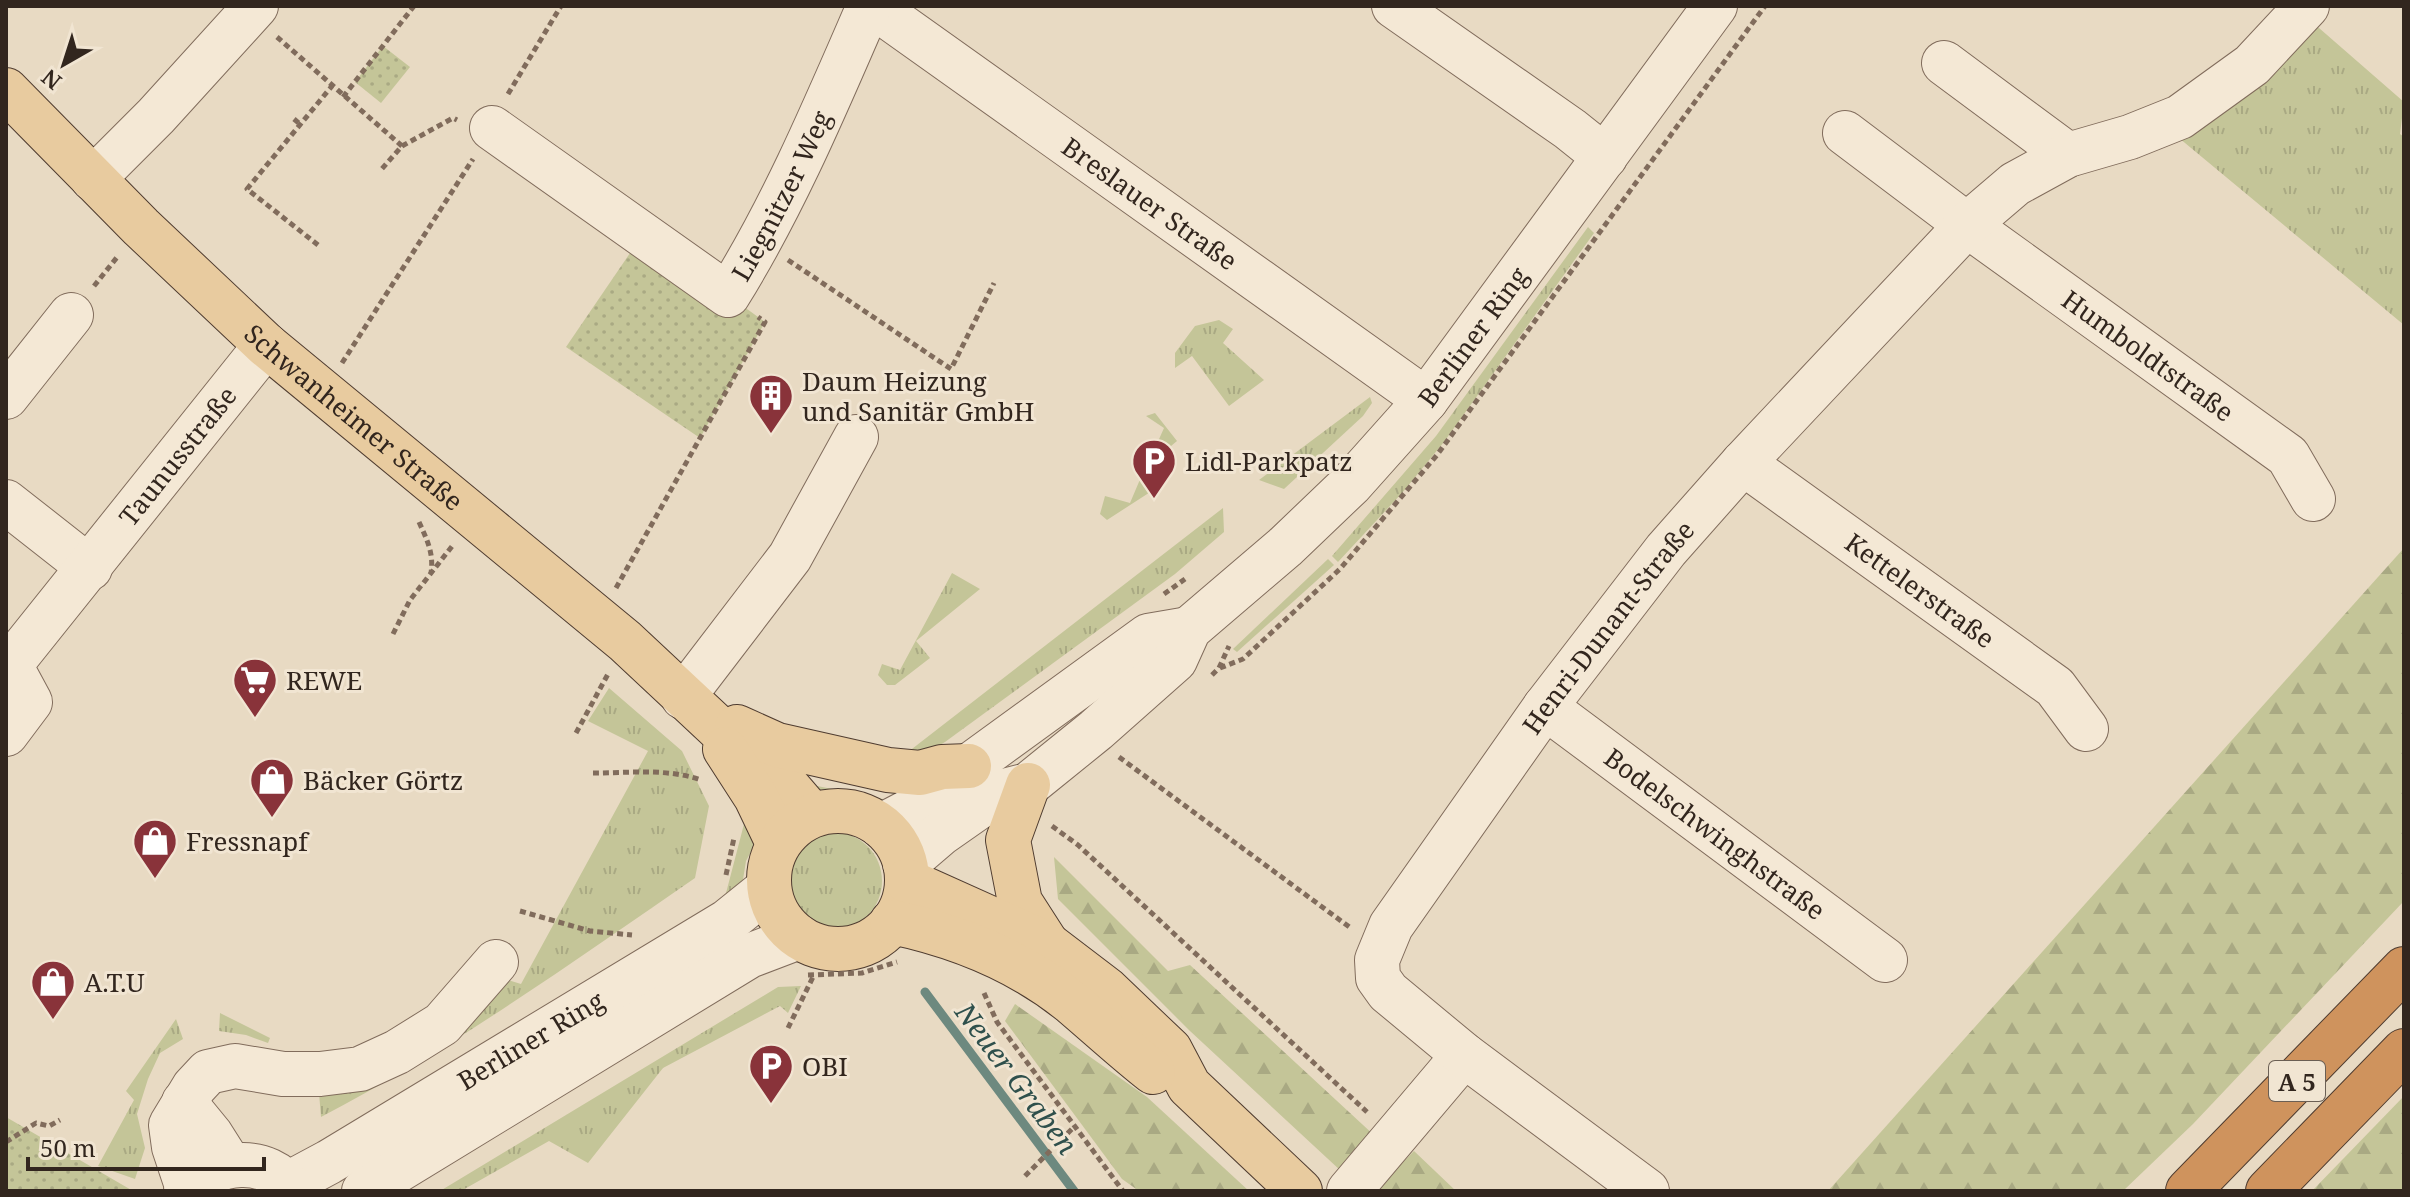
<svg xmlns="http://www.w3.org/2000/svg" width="2410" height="1197" font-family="'Noto Serif',serif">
<defs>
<pattern id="grass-tufts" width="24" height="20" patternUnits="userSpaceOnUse" patternTransform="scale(2)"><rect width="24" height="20" fill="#c4c598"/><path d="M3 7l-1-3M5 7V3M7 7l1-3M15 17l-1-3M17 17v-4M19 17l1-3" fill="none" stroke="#a9a983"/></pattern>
<pattern id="forest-firs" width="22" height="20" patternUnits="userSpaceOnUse" patternTransform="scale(2)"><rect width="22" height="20" fill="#c4c598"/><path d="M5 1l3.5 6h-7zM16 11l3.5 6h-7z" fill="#a9a983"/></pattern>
<pattern id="park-dots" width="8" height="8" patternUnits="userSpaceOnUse" patternTransform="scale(2)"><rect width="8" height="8" fill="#c4c598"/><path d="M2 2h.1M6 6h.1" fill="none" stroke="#a9a983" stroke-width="1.8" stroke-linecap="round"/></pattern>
</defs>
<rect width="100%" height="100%" fill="#e8dac3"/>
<!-- grass -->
<g fill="url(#grass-tufts)">
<polygon points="2311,21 2404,102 2400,134 2404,137 2404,325 2179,138"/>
<polygon points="1588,227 1594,233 1444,442 1402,493 1338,562 1332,556 1436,436"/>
<polygon points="1219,320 1233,329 1223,343 1264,380 1229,406 1192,356 1175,368 1175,353 1195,326"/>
<polygon points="1370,397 1372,403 1363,416 1284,489 1259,480"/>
<polygon points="1155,413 1177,441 1147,466 1164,428 1146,416"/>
<polygon points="1144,470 1158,487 1107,520 1100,514 1105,496 1130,503"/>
<polygon points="1223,508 1224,532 1175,574 945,742 923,755 908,752"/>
<polygon points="1328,559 1334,565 1237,652 1233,649"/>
<polygon points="952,573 980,589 916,641 930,658 895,685 887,685 878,675 882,664 900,670"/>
<path d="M609,688L682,751L709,806L695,878C573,962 453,1048 321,1117L319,1093L501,978L521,984L648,751L588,721Z"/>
<path d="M797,782L903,803C868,807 827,801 797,782Z"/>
<polygon points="751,817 755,844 746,861 742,886 725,897 744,824"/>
<circle cx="833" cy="881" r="49"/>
<polygon points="801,986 788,1013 780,1006 663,1068 588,1163 549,1141 461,1191 440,1191 778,987"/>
<polygon points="220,1013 270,1038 268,1043 246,1035 219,1031"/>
<polygon points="176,1019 183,1039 160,1053 148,1079 137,1114 145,1148 135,1179 98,1166 134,1100 126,1091"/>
</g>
<!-- forest -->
<g fill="url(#forest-firs)">
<polygon points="2404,548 2404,901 2193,1124 2123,1191 1828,1191"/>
<polygon points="1054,857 1168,971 1190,965 1376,1137 1341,1171 1190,1031 1058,899"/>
<polygon points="1015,1004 1147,1097 1249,1191 1139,1191 1122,1179 1005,1021"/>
<polygon points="2404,1096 2404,1191 2312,1191"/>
<polygon points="1414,1151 1456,1191 1374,1191"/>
</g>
<!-- park -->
<g fill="url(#park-dots)">
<polygon points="383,46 410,67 381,103 355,82"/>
<polygon points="643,234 765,322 700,438 566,347"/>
<polygon points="6,1117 133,1191 6,1191"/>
</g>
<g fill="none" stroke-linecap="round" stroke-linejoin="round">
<!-- stream -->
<polyline stroke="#6d897f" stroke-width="9" points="925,992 1074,1191"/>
<!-- minor casing -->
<g stroke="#816c5c" stroke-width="46">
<g id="minor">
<path id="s1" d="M873,6L1426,400"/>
<polyline points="1394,6 1570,129 1605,157"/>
<polyline points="1944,63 2068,155"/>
<path id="s2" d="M492,128L728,295C785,203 826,105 869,6"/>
<path id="s3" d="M1845,133L1967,225L2288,456L2313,499"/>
<polyline points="93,179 156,116 256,6"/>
<polyline points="6,397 71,315"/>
<path id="s4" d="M1743,463L2055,687L2086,729"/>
<polyline points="6,502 90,568"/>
<polyline points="683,697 790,557 856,437"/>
<path id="s5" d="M1545,707L1885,960"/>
<path id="s6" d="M6,734L30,702L10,665L266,345"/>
<path d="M881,826C914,809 944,795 969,766L1148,636L1189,629"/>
<path id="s7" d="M905,864L940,834L1000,792L1028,785L1096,730L1175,660L1189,629L1285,547L1351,484L1426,400L1715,6"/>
<polyline points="184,1102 211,1135 230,1165"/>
<path id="s8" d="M288,1184L329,1162L728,921L769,888"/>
<polyline points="188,1189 174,1147 171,1125 194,1087 208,1072 235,1066 283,1074 320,1074 360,1069 397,1052 442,1024 496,962"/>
<path d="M186,1191C214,1160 267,1153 293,1191"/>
<polyline points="364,1191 749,956 799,937"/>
<polyline points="1349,1191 1464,1055"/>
<path id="s9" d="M1647,1191L1464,1055L1388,992L1378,978L1377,960L1391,926L1545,707L1666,550L1743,463L1967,225L2015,184L2068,155L2130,137L2180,117L2252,65L2307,6"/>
</g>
</g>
<!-- major casing -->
<g stroke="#4f3c30" stroke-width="46">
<g id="major">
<path id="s10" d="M6,90L141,227L266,345L625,641L718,728L741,740L781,779L812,815"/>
<polyline points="737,727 777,745 888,770 920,773 942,767 969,766"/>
<polyline points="725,749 756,797 778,843"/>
<polyline points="1028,785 1008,840 1020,902 1047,944"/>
<circle cx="838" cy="880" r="69"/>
<polyline points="907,881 1047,944 1106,989 1170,1050 1189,1086 1300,1191"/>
<path d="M892,922C959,936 1019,960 1072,1003C1099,1026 1125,1050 1153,1072"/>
</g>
</g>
<!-- highway casing -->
<g stroke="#4f3c30" stroke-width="46">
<g id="highway">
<polyline points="2188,1191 2404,969"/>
<polyline points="2268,1191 2404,1051"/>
</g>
</g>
<!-- path -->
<g stroke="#816c5c" stroke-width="5" stroke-dasharray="6 4" stroke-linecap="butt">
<polyline points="277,37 402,146 380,171"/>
<polyline points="508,94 561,6"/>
<polyline points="343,97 414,6"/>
<polyline points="294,119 301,125"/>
<polyline points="402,146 453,118 457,120"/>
<polyline points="318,245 247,189 332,86"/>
<polyline points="788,260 951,369 994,283"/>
<polyline points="94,286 118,256"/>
<polyline points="342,363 473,159"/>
<path d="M419,522C427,540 434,553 431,573"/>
<polyline points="616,588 765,322 758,317"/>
<polyline points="1164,594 1185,579"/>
<polyline points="393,634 410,600 453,545"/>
<polyline points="1220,668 1243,659 1340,569 1437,455 1765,6"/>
<polyline points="1212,675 1219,668 1229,646"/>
<polyline points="576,733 608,674"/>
<polyline points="1119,757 1352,929"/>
<path d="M593,773C629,773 667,768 701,780"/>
<polyline points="1052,826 1078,845 1367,1112"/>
<polyline points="726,875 734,838"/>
<polyline points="520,911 590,931 632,935"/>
<polyline points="808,975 862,973 897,962"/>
<polyline points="984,993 997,1022 1123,1191"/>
<polyline points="788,1028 814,975"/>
<polyline points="6,1142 36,1123 49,1126 60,1120"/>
<polyline points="1025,1176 1074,1127"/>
</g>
<!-- minor -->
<use href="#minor" stroke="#f4e8d5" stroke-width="44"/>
<!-- major -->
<use href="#major" stroke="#e8cb9f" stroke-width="44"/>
<!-- highway -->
<use href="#highway" stroke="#cf935d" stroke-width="44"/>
</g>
<!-- icons -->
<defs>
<g id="building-pin" transform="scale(2.3)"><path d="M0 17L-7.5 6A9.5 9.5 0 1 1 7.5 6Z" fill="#89333a" stroke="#f1e5d2"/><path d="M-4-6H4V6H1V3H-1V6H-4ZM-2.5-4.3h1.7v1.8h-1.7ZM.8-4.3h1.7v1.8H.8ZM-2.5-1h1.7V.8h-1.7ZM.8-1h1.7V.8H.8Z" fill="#fff"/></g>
<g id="parking-pin" transform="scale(2.3)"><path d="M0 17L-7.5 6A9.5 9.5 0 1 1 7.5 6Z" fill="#89333a" stroke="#f1e5d2"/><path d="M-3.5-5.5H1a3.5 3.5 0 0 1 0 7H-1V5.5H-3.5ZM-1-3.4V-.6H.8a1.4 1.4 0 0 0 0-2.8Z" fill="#fff"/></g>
<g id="supermarket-pin" transform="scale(2.3)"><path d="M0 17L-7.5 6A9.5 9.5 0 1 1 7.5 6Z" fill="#89333a" stroke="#f1e5d2"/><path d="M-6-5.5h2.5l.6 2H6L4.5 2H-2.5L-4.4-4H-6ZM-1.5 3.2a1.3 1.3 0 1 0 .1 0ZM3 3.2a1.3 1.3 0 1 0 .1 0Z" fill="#fff"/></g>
<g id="shop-pin" transform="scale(2.3)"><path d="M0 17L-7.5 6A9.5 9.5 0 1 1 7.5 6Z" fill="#89333a" stroke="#f1e5d2"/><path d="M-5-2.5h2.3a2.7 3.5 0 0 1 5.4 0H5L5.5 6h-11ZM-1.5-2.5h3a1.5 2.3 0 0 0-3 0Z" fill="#fff"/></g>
</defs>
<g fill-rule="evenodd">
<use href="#building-pin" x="771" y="396"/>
<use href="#parking-pin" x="1154" y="461"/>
<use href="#supermarket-pin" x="255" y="680"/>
<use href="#shop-pin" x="272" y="780"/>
<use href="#shop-pin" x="155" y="841"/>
<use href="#shop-pin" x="53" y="982"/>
<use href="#parking-pin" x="771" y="1066"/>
</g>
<g text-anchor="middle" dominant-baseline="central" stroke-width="6" stroke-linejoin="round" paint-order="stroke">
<!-- shield labels -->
<rect fill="#f1e5d2" stroke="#6b5f54" stroke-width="2" x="2269" y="1061" width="56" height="40" rx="6"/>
<g font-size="24" font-weight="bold" fill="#32261e">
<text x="2297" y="1081">A 5</text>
</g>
<!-- street labels -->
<g font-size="26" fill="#32261e" stroke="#f1e5d2">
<text stroke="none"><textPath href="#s2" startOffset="402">Liegnitzer Weg</textPath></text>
<text stroke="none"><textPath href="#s1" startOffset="340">Breslauer Straße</textPath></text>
<text stroke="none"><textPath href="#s7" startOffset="784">Berliner Ring</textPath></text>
<text stroke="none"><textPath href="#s3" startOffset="376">Humboldtstraße</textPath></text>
<text stroke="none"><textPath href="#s10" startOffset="478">Schwanheimer Straße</textPath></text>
<text stroke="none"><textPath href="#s6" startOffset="350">Taunusstraße</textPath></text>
<text stroke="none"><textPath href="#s4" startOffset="218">Kettelerstraße</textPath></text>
<text stroke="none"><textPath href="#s9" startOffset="768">Henri-Dunant-Straße</textPath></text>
<text stroke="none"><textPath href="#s5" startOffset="212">Bodelschwinghstraße</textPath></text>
<text stroke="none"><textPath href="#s8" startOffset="282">Berliner Ring</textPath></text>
</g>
<!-- poi labels -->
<g font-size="26" fill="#32261e" stroke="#f1e5d2" text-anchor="start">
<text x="802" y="381">Daum Heizung<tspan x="802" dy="30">und Sanitär GmbH</tspan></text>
<text x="1185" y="461">Lidl-Parkpatz</text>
<text x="286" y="680">REWE</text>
<text x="303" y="780">Bäcker Görtz</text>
<text x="186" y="841">Fressnapf</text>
<text x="84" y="982">A.T.U</text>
<text x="802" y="1066">OBI</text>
</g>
<!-- water labels -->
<g font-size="28" font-style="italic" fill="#2f504c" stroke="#f1e5d2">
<text transform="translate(1017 1078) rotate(53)">Neuer Graben</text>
</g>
</g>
<!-- border -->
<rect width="2410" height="1197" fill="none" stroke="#32261e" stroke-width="16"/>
<!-- north arrow -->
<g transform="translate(64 64) rotate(219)" stroke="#f1e5d2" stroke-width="6" paint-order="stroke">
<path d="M0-6L14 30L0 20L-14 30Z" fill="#32261e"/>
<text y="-12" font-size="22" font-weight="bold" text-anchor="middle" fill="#32261e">N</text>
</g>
<!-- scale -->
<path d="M28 1157v12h236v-12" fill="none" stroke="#32261e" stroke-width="4"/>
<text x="40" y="1157" font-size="24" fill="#32261e" stroke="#f1e5d2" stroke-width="6" paint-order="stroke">50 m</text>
</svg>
